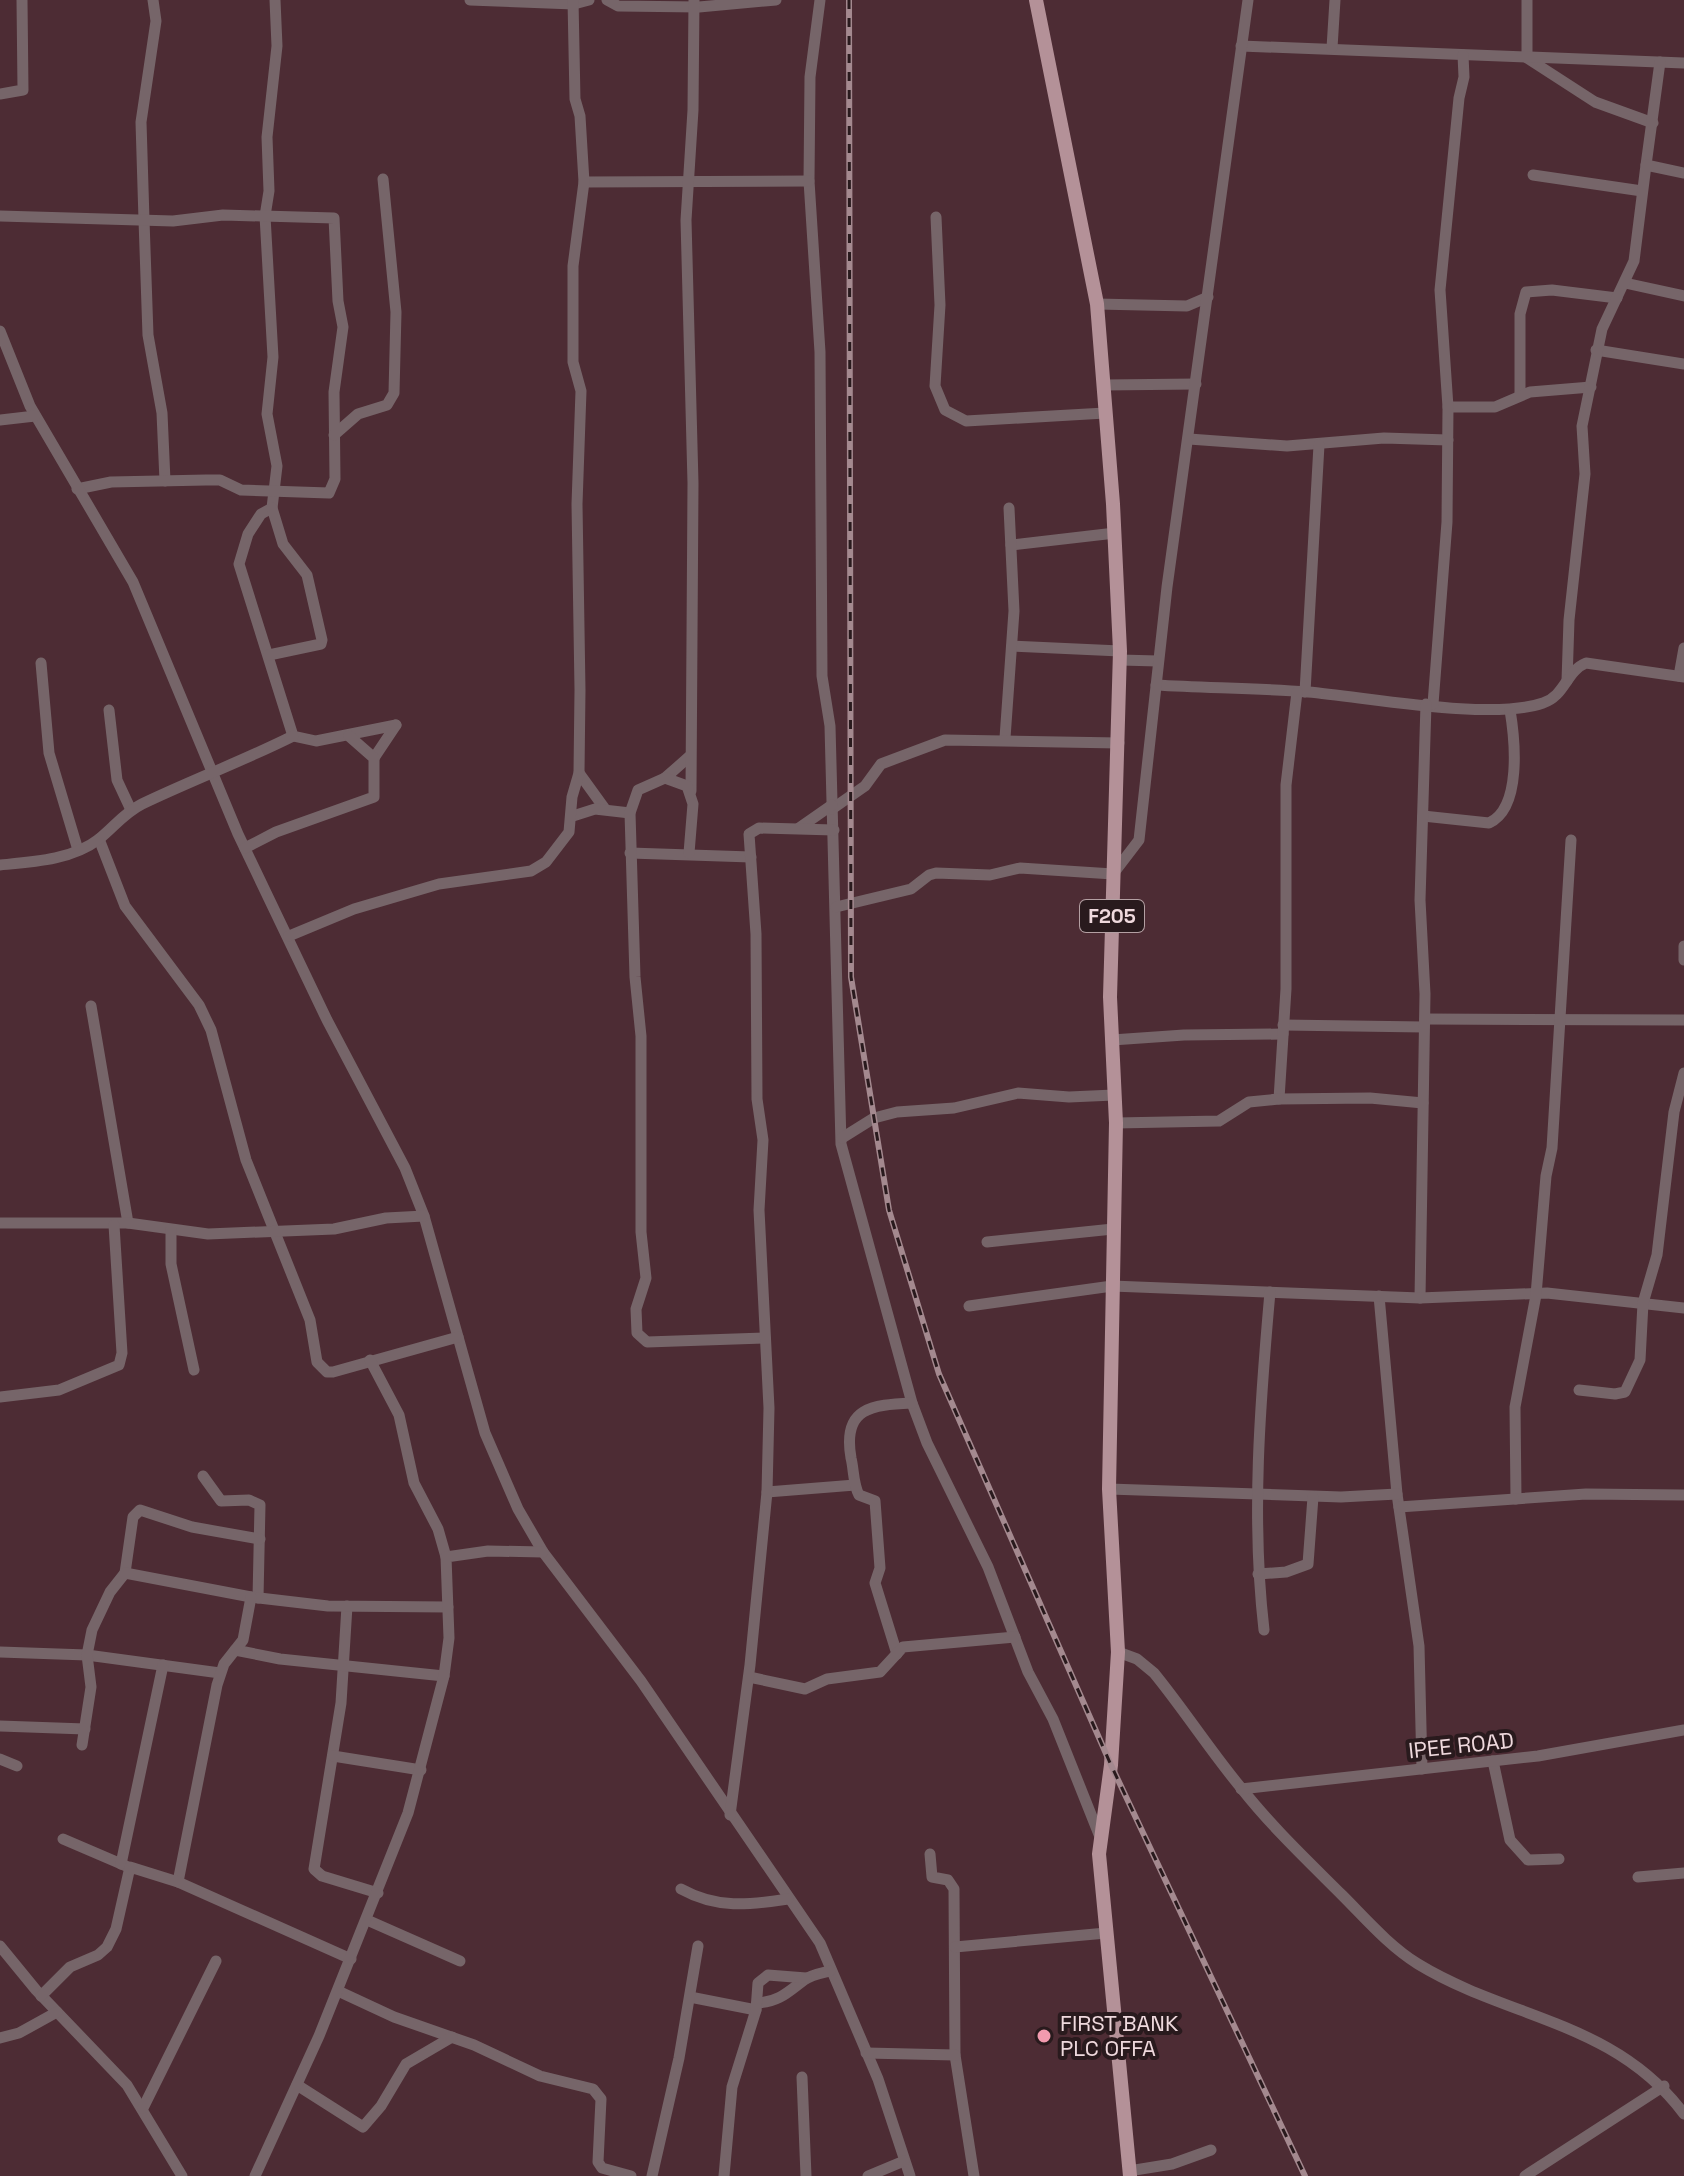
<svg xmlns="http://www.w3.org/2000/svg" width="1684" height="2176" font-family="'Space Grotesk',sans-serif">
<rect width="100%" height="100%" fill="#4d2c34"/>
<g fill="none" stroke-linecap="round" stroke-linejoin="round">
<!-- minor -->
<g stroke="#766569" stroke-width="11">
<polyline points="153,0 156,21 141,122 144,220 148,335 162,413 165,481"/>
<polyline points="275,0 277,46 267,137 269,191 265,216 273,357 267,414 277,466 272,508 261,514 248,534 239,564 293,736 316,741 396,725"/>
<polyline points="470,0 574,4 589,0"/>
<polyline points="607,0 618,6 699,7 776,0"/>
<polyline points="820,0 810,77 809,181 820,352 822,676 830,726 841,1144 912,1403 927,1443 988,1567 1028,1672 1053,1719 1100,1837"/>
<polyline points="1527,0 1527,58 1595,102 1653,123"/>
<polyline points="1241,46 1684,63"/>
<polyline points="1332,48 1335,0"/>
<polyline points="0,94 23,90 22,0"/>
<polyline points="1646,165 1660,62"/>
<polyline points="1533,175 1642,191"/>
<polyline points="584,182 809,181"/>
<polyline points="0,216 173,221 223,215 334,218 338,301 343,327 334,392 335,479 329,493 241,490 220,480 206,480 111,482 77,489"/>
<polyline points="936,217 940,305 935,386 945,410 966,421 1105,413"/>
<polyline points="1625,283 1684,296"/>
<polyline points="1097,304 1187,306 1208,297"/>
<polyline points="0,331 30,406 133,582 238,834 327,1020 405,1168 424,1216 485,1433 518,1509 543,1552 641,1681 820,1943 878,2079 910,2176"/>
<polyline points="1596,350 1684,364"/>
<polyline points="1104,385 1196,384"/>
<polyline points="1520,395 1520,314 1526,292 1552,290 1617,298"/>
<polyline points="1448,407 1495,407 1530,392 1591,387"/>
<polyline points="0,420 35,416"/>
<polyline points="334,435 358,414 387,405 394,393 396,312 383,179"/>
<polyline points="1189,439 1287,446 1384,438 1448,440"/>
<polyline points="1011,545 1115,533"/>
<polyline points="1012,646 1120,651"/>
<polyline points="269,655 321,644 322,640 307,575 283,544 272,508"/>
<polyline points="1120,660 1158,661"/>
<polyline points="41,663 49,753 78,850"/>
<polyline points="1679,676 1684,648"/>
<polyline points="1567,681 1569,620 1585,474 1582,426 1602,329 1634,261 1646,165 1684,173"/>
<path d="M1156,685C1206,688 1257,688 1308,692C1367,697 1491,721 1543,703C1565,696 1566,671 1586,663L1684,677"/>
<polyline points="1305,692 1319,445"/>
<polyline points="1433,704 1447,522 1448,407 1440,290 1459,98 1464,77 1463,55"/>
<polyline points="109,710 117,780 131,810"/>
<polyline points="1005,738 1014,611 1009,508"/>
<polyline points="374,758 396,725"/>
<polyline points="579,773 605,809"/>
<polyline points="665,778 690,756"/>
<polyline points="691,791 693,483 686,220 693,110 694,0"/>
<polyline points="832,809 865,786 881,764 945,740 1119,743"/>
<polyline points="573,816 595,809 630,813"/>
<path d="M1423,816L1489,823C1522,808 1515,740 1510,710"/>
<polyline points="799,828 832,805"/>
<polyline points="99,839 125,906 199,1005 211,1030 246,1160 310,1320 317,1362 327,1372 333,1372 458,1337"/>
<polyline points="245,848 276,832 374,797 374,758 349,736"/>
<polyline points="630,853 751,857"/>
<polyline points="689,853 693,804 687,786 665,778 638,790 630,813 635,977 641,1036 641,1232 646,1278 636,1309 637,1333 647,1342 765,1338"/>
<path d="M0,865C33,862 72,860 99,839C114,827 124,813 142,804C192,780 243,761 293,736"/>
<polyline points="836,907 911,889 929,875 936,873 990,875 1020,868 1113,874 1139,840 1167,587 1248,0"/>
<polyline points="289,936 354,909 439,884 531,871 546,862 569,832 572,797 579,773 580,690 577,504 581,391 573,362 573,266 584,182 580,116 575,99 573,0"/>
<polyline points="1684,946 1684,960"/>
<polyline points="91,1006 128,1223"/>
<polyline points="1425,1019 1684,1020"/>
<polyline points="1283,1025 1424,1027"/>
<polyline points="1112,1040 1184,1035 1283,1034"/>
<polyline points="1279,1099 1286,989 1286,785 1297,692"/>
<polyline points="1116,1123 1219,1121 1249,1102 1279,1099 1370,1098 1423,1103"/>
<polyline points="842,1138 874,1118 897,1112 954,1108 1018,1093 1069,1097 1114,1095"/>
<polyline points="0,1223 128,1223 208,1234 334,1229 386,1218 424,1216"/>
<polyline points="171,1230 171,1264 194,1370"/>
<polyline points="987,1242 1113,1229"/>
<polyline points="1379,1296 1397,1494 1419,1646 1422,1769"/>
<polyline points="1420,1298 1425,994 1420,900 1426,704"/>
<polyline points="969,1306 1112,1286 1420,1298 1547,1293 1684,1308"/>
<polyline points="370,1360 399,1415 414,1483 438,1529 446,1557"/>
<polyline points="1579,1390 1615,1394 1625,1392 1640,1360 1643,1303 1657,1255 1674,1112 1684,1073"/>
<polyline points="0,1397 59,1390 119,1365 122,1353 114,1225"/>
<polyline points="203,1476 221,1501 249,1500 260,1505 258,1598"/>
<polyline points="1109,1489 1341,1497 1397,1494"/>
<polyline points="767,1492 855,1485"/>
<polyline points="1516,1499 1515,1407 1536,1295 1546,1176 1552,1148 1571,840"/>
<polyline points="1399,1507 1586,1494 1684,1495"/>
<polyline points="125,1573 133,1517 140,1510 192,1527 260,1539"/>
<polyline points="1258,1574 1286,1572 1308,1564 1313,1497"/>
<polyline points="347,1606 341,1703 314,1869 322,1876 378,1893"/>
<path d="M1264,1630C1251,1518 1260,1404 1270,1292"/>
<polyline points="235,1650 280,1659 444,1676"/>
<polyline points="0,1652 87,1655 220,1673"/>
<path d="M1118,1652L1137,1659L1154,1673C1185,1711 1211,1752 1242,1789C1272,1827 1308,1861 1342,1895C1366,1919 1389,1946 1418,1964C1508,2019 1615,2021 1684,2114"/>
<path d="M897,1654L875,1583L880,1568L875,1501L859,1495C853,1484 854,1470 851,1458C842,1407 872,1405 912,1403"/>
<polyline points="749,1677 805,1689 827,1679 880,1672 903,1647 1015,1637"/>
<polyline points="0,1726 85,1729"/>
<polyline points="82,1745 91,1687 87,1655 92,1630 110,1592 125,1573 251,1597 328,1606 448,1607"/>
<polyline points="333,1756 421,1770"/>
<polyline points="0,1759 17,1766"/>
<polyline points="1493,1761 1510,1840 1528,1860 1559,1859"/>
<polyline points="1241,1789 1538,1756 1684,1730"/>
<polyline points="730,1815 750,1665 767,1492 769,1408 759,1210 763,1140 757,1099 756,934 749,834 759,828 834,830"/>
<polyline points="63,1839 126,1866"/>
<polyline points="930,1854 932,1877 948,1880 954,1889 955,2055 974,2176"/>
<polyline points="121,1864 163,1665"/>
<polyline points="1638,1877 1684,1873"/>
<polyline points="178,1882 217,1685 224,1664 243,1640 251,1597"/>
<path d="M681,1889C717,1909 749,1905 788,1899"/>
<polyline points="367,1920 460,1961"/>
<polyline points="0,1946 36,1990 127,2085 182,2176"/>
<polyline points="955,1947 1106,1933"/>
<polyline points="338,1991 394,2017 474,2045 540,2076 593,2089 601,2099 598,2162 602,2168 631,2176"/>
<polyline points="41,1996 70,1967 98,1955 107,1947 116,1929 130,1867 178,1882 351,1959"/>
<polyline points="690,1997 756,2010"/>
<path d="M757,2003C779,2002 788,1992 804,1980C811,1975 822,1973 830,1971"/>
<polyline points="0,2038 19,2033 57,2012"/>
<polyline points="866,2053 955,2055"/>
<polyline points="802,2077 806,2176"/>
<polyline points="297,2085 363,2127 381,2106 406,2064 452,2037"/>
<polyline points="143,2108 216,1961"/>
<polyline points="1129,2171 1172,2164 1211,2150"/>
<polyline points="255,2176 319,2036 408,1813 444,1676 449,1638 446,1557 488,1551 543,1552"/>
<polyline points="652,2176 679,2058 698,1946"/>
<polyline points="724,2176 732,2087 756,2010 758,1983 768,1975 806,1978"/>
<polyline points="868,2176 904,2161"/>
<polyline points="1525,2176 1664,2086"/>
</g>
<!-- major -->
<polyline stroke="#b49198" stroke-width="14" points="1036,0 1097,304 1113,504 1120,651 1110,997 1116,1123 1109,1489 1118,1652 1111,1765 1099,1854 1130,2176"/>
<!-- rail casing -->
<g stroke="#a4898f" stroke-width="6">
<polyline id="rail" points="849,0 851,977 889,1210 939,1374 1111,1765 1305,2176"/>
</g>
<!-- rail -->
<use href="#rail" stroke="#291a1d" stroke-width="3" stroke-dasharray="9" stroke-linecap="butt"/>
</g>
<!-- markers -->
<circle fill="#f29aae" stroke="#291a1d" stroke-width="3" cx="1044" cy="2036" r="8"/>
<g text-anchor="middle" dominant-baseline="central" stroke-width="8" stroke-linejoin="round" paint-order="stroke">
<!-- shield labels -->
<rect fill="#291a1d" stroke="#b4a0a3" stroke-width="2" x="1080" y="900" width="64" height="32" rx="6"/>
<g font-size="20" font-weight="bold" fill="#efd9dd">
<text x="1112" y="916">F205</text>
</g>
<!-- street labels -->
<g font-size="22" fill="#efd9dd" stroke="#291a1d">
<text transform="translate(1461 1745) rotate(-6)">IPEE ROAD</text>
</g>
<!-- poi labels -->
<g font-size="22" fill="#efd9dd" stroke="#291a1d" text-anchor="start">
<text x="1060" y="2023">FIRST BANK<tspan x="1060" dy="25">PLC OFFA</tspan></text>
</g>
</g>
</svg>
